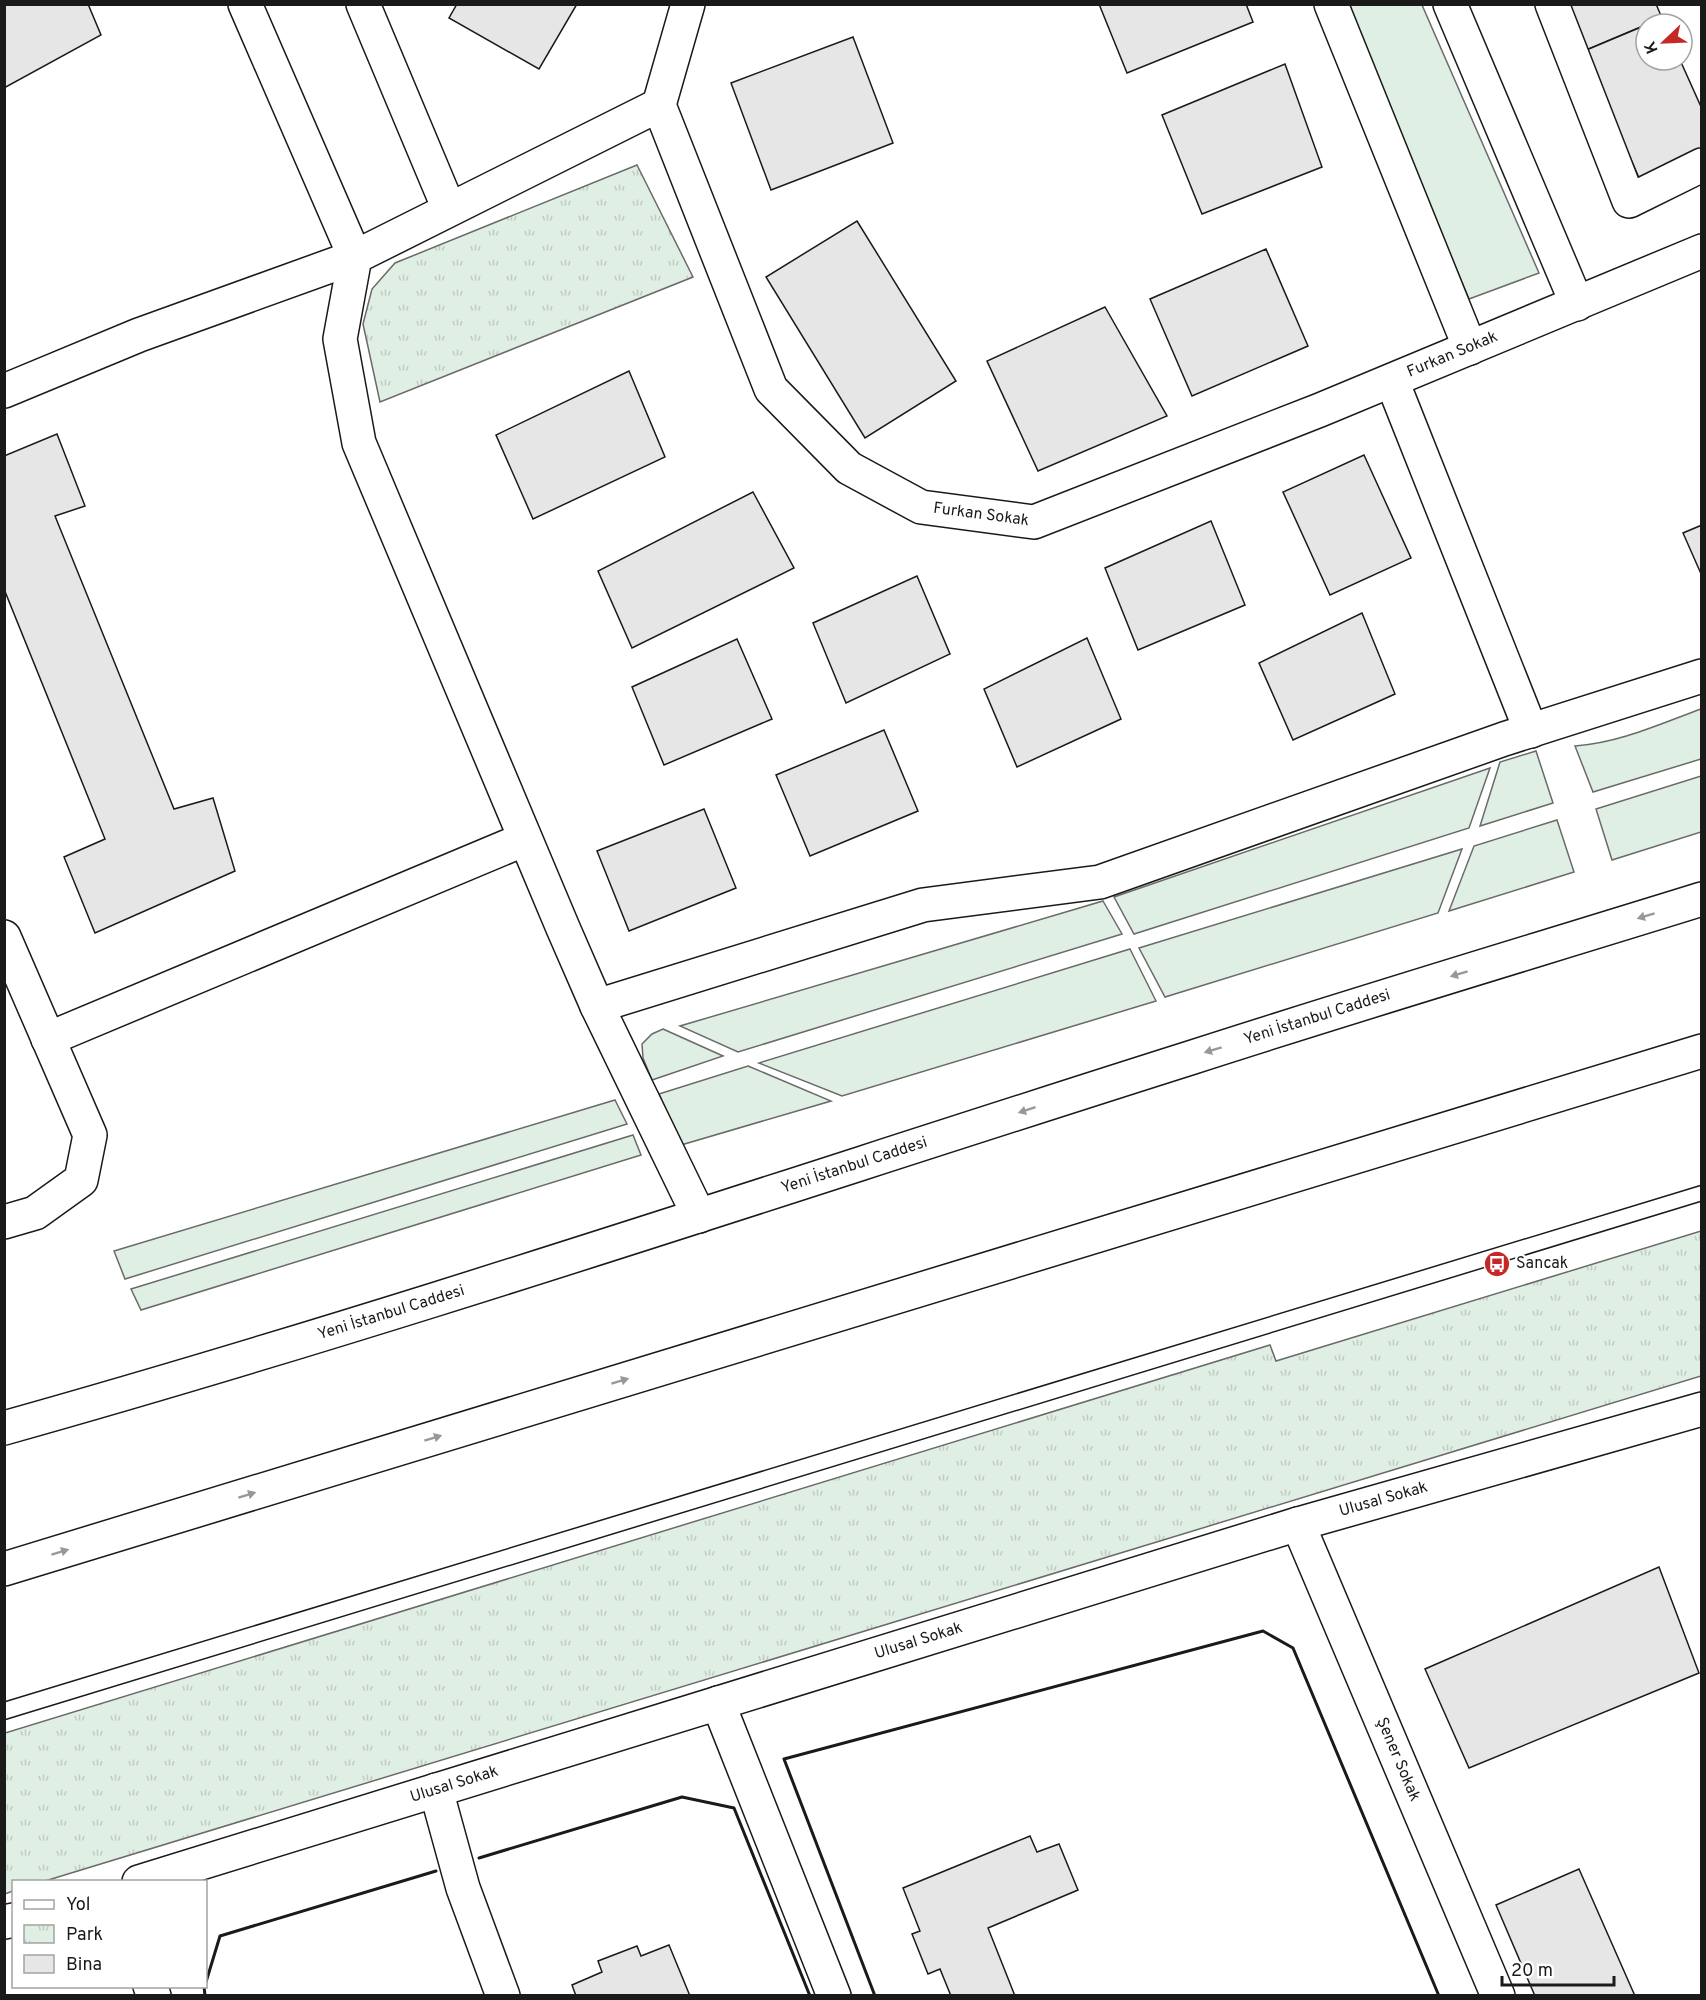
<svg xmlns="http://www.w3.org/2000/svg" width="1706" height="2000" font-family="Overpass,sans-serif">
<defs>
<pattern id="park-tufts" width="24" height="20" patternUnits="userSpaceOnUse" patternTransform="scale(1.5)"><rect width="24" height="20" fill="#e0efe3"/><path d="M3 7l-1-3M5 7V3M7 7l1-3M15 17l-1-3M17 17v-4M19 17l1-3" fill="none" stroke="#c0ccc2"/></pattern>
</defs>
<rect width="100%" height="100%" fill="#fff"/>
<!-- grass -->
<g fill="#e0efe3" stroke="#6a6a6a" stroke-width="1.5">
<polygon points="1345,5 1422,5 1539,273 1469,299"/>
<path d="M1701,709V759L1593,792L1575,746C1619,743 1660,724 1701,709Z"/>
<polygon points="1536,751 1553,803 1480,826 1500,762"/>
<polygon points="1490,768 1469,828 1134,934 1114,897"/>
<polygon points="1701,776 1701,832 1612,860 1596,809"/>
<polygon points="1557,820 1574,872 1449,911 1474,846"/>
<polygon points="1462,849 1438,913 1165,997 1139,948"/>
<polygon points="1103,901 1122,934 738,1052 680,1026"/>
<polygon points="1130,949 1156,1001 842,1096 759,1063"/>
<polygon points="663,1029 723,1056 652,1080 643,1058 642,1044 652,1034"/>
<polygon points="748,1066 831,1101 681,1145 659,1094"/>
<polygon points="615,1100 627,1124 125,1279 114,1251"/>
<polygon points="633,1135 641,1155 141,1310 131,1289"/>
</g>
<!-- park -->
<g fill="url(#park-tufts)" stroke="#6a6a6a" stroke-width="1.5">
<polygon points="637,165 693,277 380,402 363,324 372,289 395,263"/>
<polygon points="1701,1231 1701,1376 45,1881 14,1882 13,1891 5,1894 5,1733 1270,1345 1276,1361"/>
</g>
<!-- building -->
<g fill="#e6e6e6" stroke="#1a1a1a" stroke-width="1.5">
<polygon points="4,4 88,4 101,35 4,88"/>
<polygon points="457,4 577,4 539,69 449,18"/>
<polygon points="1099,4 1246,4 1253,22 1127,73"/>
<polygon points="1565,4 1656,4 1662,18 1584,51"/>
<polygon points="1646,25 1646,60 1680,60 1702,109 1702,149 1639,178 1584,51"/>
<polygon points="853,37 893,143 771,190 731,83"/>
<polygon points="1285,64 1322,167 1202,214 1162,115"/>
<polygon points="857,221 956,381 865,438 766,277"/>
<polygon points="1266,249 1308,346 1192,396 1150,299"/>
<polygon points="1105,307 1167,416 1038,471 987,361"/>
<polygon points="629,371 665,457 533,519 496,435"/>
<polygon points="57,434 85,506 55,516 174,809 213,798 235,871 95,933 64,857 105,839 4,589 4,456"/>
<polygon points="1364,455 1411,558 1330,595 1283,492"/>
<polygon points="753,492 794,568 632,648 598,571"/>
<polygon points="1211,521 1245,605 1138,650 1105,568"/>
<polygon points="1702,525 1702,576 1683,533"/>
<polygon points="917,576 950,654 846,703 813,623"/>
<polygon points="1362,613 1395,694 1293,740 1259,663"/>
<polygon points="1087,638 1121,719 1017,767 984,689"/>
<polygon points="737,639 772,719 664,765 632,687"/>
<polygon points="884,730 918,811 810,856 776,775"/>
<polygon points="704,809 736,888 629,931 597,851"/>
<polygon points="1659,1567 1699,1673 1469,1768 1425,1669"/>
<polygon points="1030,1836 1037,1852 1059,1844 1078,1890 988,1928 1015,1996 951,1996 940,1969 928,1974 912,1934 920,1931 903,1888"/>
<polygon points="1579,1869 1635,1996 1535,1996 1496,1905"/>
<polygon points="669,1945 690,1996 576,1996 572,1985 602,1972 598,1961 637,1946 641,1956"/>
</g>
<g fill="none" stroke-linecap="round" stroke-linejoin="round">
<!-- minor casing -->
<g stroke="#1a1a1a" stroke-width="36">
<g id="minor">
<polyline points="363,4 449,209"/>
<path id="s1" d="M688,4L659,105L771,389L849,468L921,507L1034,522L1320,410L1702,251"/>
<polyline points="1331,4 1470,348"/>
<polyline points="1450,4 1577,304"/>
<polyline points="1552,4 1629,201 1702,165"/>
<polyline points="659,105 355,257 340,339 359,443 563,928 597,1006 699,1216"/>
<polyline points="1392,381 1531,731"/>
<polyline points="4,391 139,335 355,257 245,4"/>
<polyline points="4,937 90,1135 81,1180 35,1213 4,1222"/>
<polyline points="597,1006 923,905 1100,882 1504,739 1702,676"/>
<polyline points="48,1039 525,839"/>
<path id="s2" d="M1298,1524L1498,1996"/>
<polyline points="718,1703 834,1996"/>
<polyline points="436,1790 463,1888 503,1996"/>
<path id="s3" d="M139,1882L1298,1524L1702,1409"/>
<polyline points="4,1922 14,1920"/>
<polyline points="150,1986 154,1996"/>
</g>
</g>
<!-- highway casing -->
<g stroke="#1a1a1a" stroke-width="36">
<g id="highway">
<path id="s4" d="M4,1428C403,1316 795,1183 1190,1058C1360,1003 1531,952 1702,899"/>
<polyline points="4,1569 1702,1051"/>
</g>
</g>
<!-- minor -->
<use href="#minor" stroke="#fff" stroke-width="33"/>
<!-- highway -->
<use href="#highway" stroke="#fff" stroke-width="33"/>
<!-- tram -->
<g stroke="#1a1a1a" stroke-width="1.5">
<polyline points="4,1702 1702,1185"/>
<polyline points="4,1720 1702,1201"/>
</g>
<!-- wall -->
<g stroke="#1a1a1a" stroke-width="3">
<polyline points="479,1858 682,1797 734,1808 810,1996"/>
<polyline points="206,1982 220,1936 436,1871"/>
<polyline points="204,1986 205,1996"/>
<polyline points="875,1996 784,1759 1263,1631 1293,1648 1439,1996"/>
</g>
</g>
<!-- one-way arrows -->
<defs><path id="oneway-solid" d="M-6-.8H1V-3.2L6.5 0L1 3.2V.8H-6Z" transform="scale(1.5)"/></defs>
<g fill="#989898">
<use href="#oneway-solid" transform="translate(1646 916) rotate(163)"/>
<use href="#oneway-solid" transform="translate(1459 974) rotate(163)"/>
<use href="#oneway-solid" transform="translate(1213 1050) rotate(163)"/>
<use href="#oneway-solid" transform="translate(1027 1110) rotate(162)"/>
<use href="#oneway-solid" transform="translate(620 1381) rotate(-17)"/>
<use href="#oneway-solid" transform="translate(433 1438) rotate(-17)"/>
<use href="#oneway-solid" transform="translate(247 1495) rotate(-17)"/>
<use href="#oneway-solid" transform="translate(60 1552) rotate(-17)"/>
</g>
<!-- icons -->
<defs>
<g id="bus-disc" transform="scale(1.35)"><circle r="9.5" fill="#c62828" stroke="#fff"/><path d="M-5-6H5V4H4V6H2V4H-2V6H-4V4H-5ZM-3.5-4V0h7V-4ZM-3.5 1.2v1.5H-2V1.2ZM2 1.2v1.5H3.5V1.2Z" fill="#fff"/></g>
</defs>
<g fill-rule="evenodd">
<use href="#bus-disc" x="1497" y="1264"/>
</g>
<g text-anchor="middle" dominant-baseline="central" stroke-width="4.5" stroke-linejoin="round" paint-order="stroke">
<!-- street labels -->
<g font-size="16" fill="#1a1a1a" stroke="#fff">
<text stroke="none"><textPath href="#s1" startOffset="1168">Furkan Sokak</textPath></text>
<text stroke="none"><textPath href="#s1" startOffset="664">Furkan Sokak</textPath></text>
<text stroke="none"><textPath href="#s4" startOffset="1376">Yeni İstanbul Caddesi</textPath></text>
<text stroke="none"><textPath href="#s4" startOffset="890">Yeni İstanbul Caddesi</textPath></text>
<text stroke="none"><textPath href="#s4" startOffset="404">Yeni İstanbul Caddesi</textPath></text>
<text stroke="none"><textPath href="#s3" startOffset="1302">Ulusal Sokak</textPath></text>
<text stroke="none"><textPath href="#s3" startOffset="816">Ulusal Sokak</textPath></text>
<text stroke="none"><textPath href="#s2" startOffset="256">Şener Sokak</textPath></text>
<text stroke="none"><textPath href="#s3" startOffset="330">Ulusal Sokak</textPath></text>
</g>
<!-- poi labels -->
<g font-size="16" fill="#1a1a1a" stroke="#fff" text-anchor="start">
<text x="1516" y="1264">Sancak</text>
</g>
</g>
<!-- border -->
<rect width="1706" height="2000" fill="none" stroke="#1a1a1a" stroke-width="12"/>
<!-- legend -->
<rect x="12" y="1880" width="195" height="108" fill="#ffffff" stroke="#a3a3a3" stroke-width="1.5"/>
<rect x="24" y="1900" width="30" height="9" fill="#ffffff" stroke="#a3a3a3" stroke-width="1.5"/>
<text x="66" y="1910" font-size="18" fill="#1a1a1a">Yol</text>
<rect x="24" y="1925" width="30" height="18" fill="url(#park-tufts)" stroke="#a3a3a3" stroke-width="1.5"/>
<text x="66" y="1940" font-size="18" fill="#1a1a1a">Park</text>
<rect x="24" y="1955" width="30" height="18" fill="#e6e6e6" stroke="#a3a3a3" stroke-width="1.5"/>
<text x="66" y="1970" font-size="18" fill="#1a1a1a">Bina</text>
<!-- north arrow -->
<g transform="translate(1664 42) rotate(247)"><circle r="28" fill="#ffffff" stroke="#a3a3a3" stroke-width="1.5"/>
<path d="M0-4.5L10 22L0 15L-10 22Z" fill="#c62828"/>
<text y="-9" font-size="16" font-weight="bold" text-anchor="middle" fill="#1a1a1a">K</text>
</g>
<!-- scale -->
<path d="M1502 1976v9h112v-9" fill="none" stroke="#1a1a1a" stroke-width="3"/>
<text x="1511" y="1976" font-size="18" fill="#1a1a1a" stroke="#ffffff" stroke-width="4.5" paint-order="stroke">20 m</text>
</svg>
